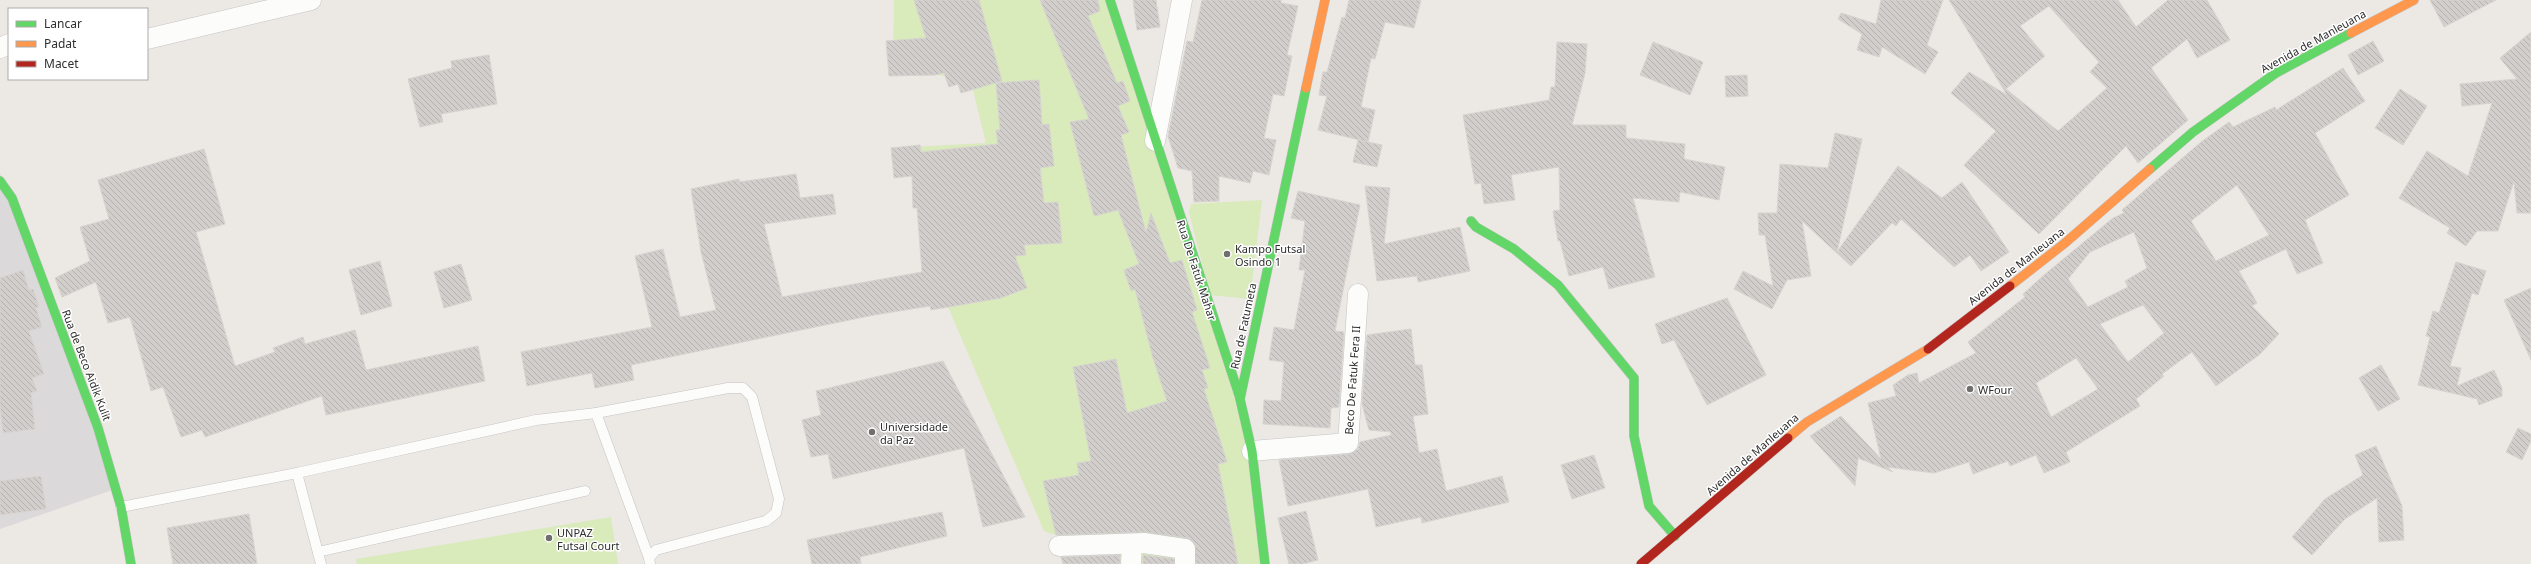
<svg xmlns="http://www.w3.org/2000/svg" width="2531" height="564" font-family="'Noto Sans',sans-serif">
<defs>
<pattern id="building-back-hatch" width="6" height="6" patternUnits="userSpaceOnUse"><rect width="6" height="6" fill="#d1cecb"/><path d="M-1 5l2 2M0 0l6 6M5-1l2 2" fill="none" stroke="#b4b1af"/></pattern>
</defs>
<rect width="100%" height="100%" fill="#ece8e4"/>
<!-- industrial -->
<polygon fill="#dcd9db" points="0,173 118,488 0,529"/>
<!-- pitch -->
<g fill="#d9eabb">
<polygon points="894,0 1110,0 1240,399 1265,564 1145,564 1044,531 925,253 912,147 986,143 971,82 893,65"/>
<polygon points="1262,200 1250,299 1210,295 1189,212 1191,204"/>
<polygon points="611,517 618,564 357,564 356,559"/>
</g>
<!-- building -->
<g fill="url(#building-back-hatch)" stroke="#d7d4d0" fill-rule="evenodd">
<polygon points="914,0 979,0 1002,81 961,93 958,84 949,87 944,73 935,75 889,76 886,41 926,38"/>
<polygon points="1040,0 1098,0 1100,11 1088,16 1117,83 1123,81 1130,101 1118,106 1129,132 1121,135 1146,233 1151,213 1170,263 1182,260 1197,310 1192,312 1210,368 1202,370 1208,388 1204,389 1227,462 1218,464 1238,564 1196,564 1195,544 1187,538 1144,532 1056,535 1043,481 1079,475 1077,463 1091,461 1073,367 1116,359 1127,413 1167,401 1153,358 1135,289 1131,291 1124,270 1139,264 1118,210 1094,216 1070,122 1089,119"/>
<polygon points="1133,0 1156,0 1160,27 1137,30"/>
<polygon points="1202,0 1281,0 1281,3 1298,6 1287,55 1292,56 1284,96 1273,94 1264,138 1276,140 1269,175 1253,171 1250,183 1219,176 1219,201 1194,202 1192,171 1178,168 1168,136 1187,41 1193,42"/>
<polygon points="1349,0 1421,0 1414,28 1385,22 1375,59 1371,58 1361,107 1375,110 1368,142 1318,130 1327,96 1319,95 1323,72 1327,72 1342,17 1345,18"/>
<polygon points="1881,0 1943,0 1927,45 1938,52 1925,74 1882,47 1879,57 1857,50 1862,34 1838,19 1841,13 1876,24"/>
<path d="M1949,0H2118L2136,27L2168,0H2207L2230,40L2197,58L2187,39L2151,68L2188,120L2138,163L2126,146L2039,234L1964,165L1996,131L1951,93L1969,72L2007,95ZM2049,6L2099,62L2090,72L2107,88L2058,131L2006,89L2045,56L2020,26Z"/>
<polygon points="2430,0 2496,0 2444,27"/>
<polygon points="2531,32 2531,213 2517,213 2514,181 2498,231 2477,231 2466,246 2447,233 2450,228 2399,198 2427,151 2468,176 2492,103 2462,106 2460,84 2517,79 2500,58"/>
<polygon points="2373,41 2384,61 2358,75 2348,55"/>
<polygon points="1557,42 1587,44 1585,73 1572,125 1626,125 1626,138 1685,144 1684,159 1725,167 1719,200 1680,192 1679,202 1633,198 1655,277 1609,289 1603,267 1569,276 1560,241 1558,241 1553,211 1560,210 1559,167 1511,175 1515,200 1484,204 1481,183 1475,184 1463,115 1549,100 1551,87 1555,87"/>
<polygon points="1653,42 1703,62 1690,95 1640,75"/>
<polygon points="489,55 497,104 441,114 443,122 420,127 408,79 452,68 451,61"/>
<path d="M2343,68L2365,101L2315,133L2349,195L2305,220L2323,263L2297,274L2286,249L2239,271L2257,303L2252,306L2279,334L2259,355L2216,386L2192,352L2162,374L2164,376L2136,399L2140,406L2066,452L2070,462L2044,473L2036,455L2010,466L2008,461L1973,474L1969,462L1934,473L1887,467L1893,472L1858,458L1855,486L1810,436L1841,416L1881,459L1868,403L1896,396L1893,385L1908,375L1917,373L1919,383L1976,353L1968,342L2025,297L2023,294L2044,275L2113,218L2124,213L2122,210L2201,142L2229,122L2233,127L2275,107L2276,110ZM2237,185L2269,235L2216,261L2191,221ZM2134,232L2147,268L2125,281L2128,287L2088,307L2068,279L2090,252ZM2143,305L2164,333L2128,362L2100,324ZM2076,358L2098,389L2051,417L2036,383Z"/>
<polygon points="1747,75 1748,96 1726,97 1725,76"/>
<polygon points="1039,80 1042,125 1049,124 1054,166 1040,168 1044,203 1058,202 1062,243 1024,245 1026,255 1015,256 1027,288 1001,298 931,310 930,306 874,315 631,365 634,380 595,388 592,373 527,386 521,352 652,327 635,256 663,249 680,317 716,310 701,252 691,189 739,179 739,182 796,174 800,198 833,194 836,214 764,224 782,297 922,272 917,208 913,208 912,176 894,178 891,148 920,145 921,152 998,144 996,130 1000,130 996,83"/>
<polygon points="2400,89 2427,106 2403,145 2375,128"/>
<polygon points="1835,133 1862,139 1837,252 1898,166 1942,198 1962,182 2009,252 1981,271 1970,255 1954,267 1901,219 1896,226 1892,223 1851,266 1802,221 1811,276 1787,280 1772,309 1734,289 1743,271 1773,286 1765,235 1759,235 1758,213 1777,213 1780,164 1828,168"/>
<polygon points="1358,140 1382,145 1377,167 1353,162"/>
<polygon points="204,149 225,224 196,232 235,366 275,352 273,348 303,337 305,344 355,330 366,370 478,346 485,381 326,415 322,396 205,437 202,430 181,437 163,387 151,391 130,317 108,323 96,282 62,297 55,278 90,261 80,227 109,219 98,180"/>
<polygon points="1365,186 1390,188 1384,244 1460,227 1470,271 1418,282 1417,276 1377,281"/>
<polygon points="1298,191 1360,205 1335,331 1344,332 1339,407 1331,408 1330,428 1263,424 1264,400 1281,401 1284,362 1269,360 1274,327 1294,330 1305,270 1299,270 1305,221 1291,218"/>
<polygon points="380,261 392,306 361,315 349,270"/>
<polygon points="2456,262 2486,271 2478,295 2472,293 2450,366 2461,368 2457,386 2494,370 2502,388 2502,396 2479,405 2477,399 2418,385 2430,337 2426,336 2433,311 2439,313"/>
<polygon points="461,264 472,300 444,308 434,272"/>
<polygon points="23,270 29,290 33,289 39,307 36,308 42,327 29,331 44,374 32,378 37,391 31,393 35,429 3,433 0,406 0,278"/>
<polygon points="2531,288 2531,360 2504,300"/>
<polygon points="1727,298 1766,375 1707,405 1674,340 1662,344 1655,324"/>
<polygon points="1411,329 1415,365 1422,365 1428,414 1413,416 1419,453 1437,449 1446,491 1502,476 1509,502 1422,523 1421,517 1376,527 1368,489 1288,506 1279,460 1349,454 1358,449 1360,442 1391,435 1391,432 1369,430 1362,404 1367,335"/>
<polygon points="943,361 1025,517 983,527 964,448 833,479 828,454 811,457 802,420 821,415 816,391"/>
<polygon points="2381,365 2400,399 2378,411 2359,378"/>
<polygon points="2518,428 2531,434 2531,441 2522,460 2506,452"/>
<polygon points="2376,446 2402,506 2404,540 2379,542 2377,498 2345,519 2312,555 2292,537 2325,499 2363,475 2355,455"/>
<polygon points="1594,455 1605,488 1572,499 1561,465"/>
<polygon points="41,476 46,509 0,515 0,481"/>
<polygon points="1306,511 1318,560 1303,564 1289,564 1278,518"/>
<polygon points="942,512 947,536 860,557 861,564 812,564 807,540"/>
<polygon points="249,514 257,564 173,564 167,528"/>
<polygon points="1120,555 1120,564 1063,564 1061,557"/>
<polygon points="1143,555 1174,559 1174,564 1143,564"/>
</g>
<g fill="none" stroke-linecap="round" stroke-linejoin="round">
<!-- lane casing -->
<g stroke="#c5c4c5" stroke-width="11">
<g id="lane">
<polyline points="596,413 649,558"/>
<polyline points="297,473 321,564"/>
<polyline points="121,507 297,473 536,420 596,413 728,388 743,388 752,397 779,499 776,513 766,521 656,550 649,558 650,564"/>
<polyline points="318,552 585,491"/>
</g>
</g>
<!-- street casing -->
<g stroke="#c5c4c5" stroke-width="21">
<g id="street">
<polyline points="147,39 311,0"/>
<polyline points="0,48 9,44"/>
<polyline points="1155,141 1182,0"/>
<polyline points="1252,451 1348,443 1358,294"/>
<polyline points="1059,546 1144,543 1185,549 1185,564"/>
<polyline points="1131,564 1132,544"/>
</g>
</g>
<!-- fast casing -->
<g stroke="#c5c4c5" stroke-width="10">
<g id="fast">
<polyline points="1110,0 1240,398"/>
<polyline points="2150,169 2193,132 2276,73 2351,33"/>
<polyline points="0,181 12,198 98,428 121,507 131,564"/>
<polyline points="1471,221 1476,227 1514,249 1558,285 1634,378 1634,436 1649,506 1675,536"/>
<polyline points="1265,564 1252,451 1240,399 1306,88"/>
</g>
</g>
<!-- slow casing -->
<g stroke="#c5c4c5" stroke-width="10">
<g id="slow">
<polyline points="2351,33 2414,0"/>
<polyline points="1306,88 1325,0"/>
<polyline points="2010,286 2065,243 2150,169"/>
<polyline points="1788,438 1807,422 1928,349"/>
</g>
</g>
<!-- jam casing -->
<g stroke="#c5c4c5" stroke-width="10">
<g id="jam">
<polyline points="1928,349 2010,286"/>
<polyline points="1641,564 1788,438"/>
</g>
</g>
<!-- lane -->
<use href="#lane" stroke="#fcfcfb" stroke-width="10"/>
<!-- street -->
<use href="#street" stroke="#fcfcfb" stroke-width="20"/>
<!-- fast -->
<use href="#fast" stroke="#63d668" stroke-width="9"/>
<!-- slow -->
<use href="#slow" stroke="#ff974d" stroke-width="9"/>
<!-- jam -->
<use href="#jam" stroke="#b3261e" stroke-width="9"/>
</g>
<!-- markers -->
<g fill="#706f6e" stroke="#fff" stroke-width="1.5">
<circle cx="1227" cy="254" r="4"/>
<circle cx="1970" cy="389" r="4"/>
<circle cx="872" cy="432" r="4"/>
<circle cx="549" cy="538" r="4"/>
</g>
<g text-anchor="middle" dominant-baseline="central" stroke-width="3" stroke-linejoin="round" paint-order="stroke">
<!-- street labels -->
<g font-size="11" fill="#2e2e2e" stroke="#fff">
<text transform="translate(2313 41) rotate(-29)">Avenida de Manleuana</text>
<text transform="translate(2016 266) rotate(-38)">Avenida de Manleuana</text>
<text transform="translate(1197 270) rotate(72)">Rua De Fatuk Mahar</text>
<text transform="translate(1243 326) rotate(-78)">Rua de Fatumeta</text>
<text transform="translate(87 365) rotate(69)">Rua de Beco Aidik Kulit</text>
<text transform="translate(1352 380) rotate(-86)">Beco De Fatuk Fera II</text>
<text transform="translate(1752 454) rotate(-41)">Avenida de Manleuana</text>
</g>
<!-- poi labels -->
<g font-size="11" fill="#2e2e2e" stroke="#fff" text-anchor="start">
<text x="1235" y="248">Kampo Futsal<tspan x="1235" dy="13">Osindo 1</tspan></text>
<text x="1978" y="389">WFour</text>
<text x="880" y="426">Universidade<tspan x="880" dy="13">da Paz</tspan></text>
<text x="557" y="532">UNPAZ<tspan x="557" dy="13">Futsal Court</tspan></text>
</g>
</g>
<!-- legend -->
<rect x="8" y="8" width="140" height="72" fill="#ffffff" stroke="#ababab"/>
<rect x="16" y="21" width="20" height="6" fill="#63d668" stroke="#ababab"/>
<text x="44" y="28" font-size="12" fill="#2e2e2e">Lancar</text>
<rect x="16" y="41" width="20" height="6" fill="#ff974d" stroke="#ababab"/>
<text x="44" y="48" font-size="12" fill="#2e2e2e">Padat</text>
<rect x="16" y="61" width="20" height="6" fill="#b3261e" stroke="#ababab"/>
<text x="44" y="68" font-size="12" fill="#2e2e2e">Macet</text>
</svg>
